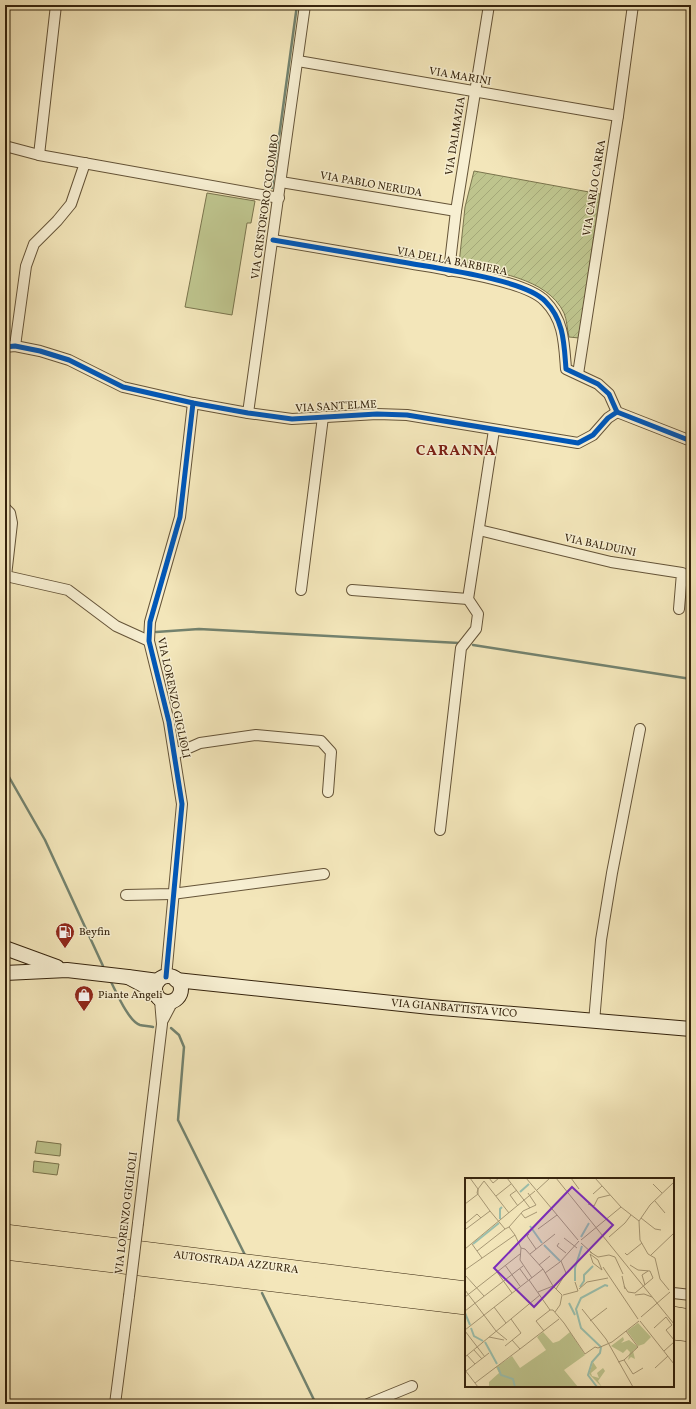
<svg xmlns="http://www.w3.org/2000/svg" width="696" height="1409" font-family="Vollkorn,serif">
<defs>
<pattern id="garden-furrows" width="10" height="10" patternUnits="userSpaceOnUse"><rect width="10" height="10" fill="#bec48d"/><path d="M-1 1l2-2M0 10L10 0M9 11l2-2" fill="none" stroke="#a4a878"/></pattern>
</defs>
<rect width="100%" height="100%" fill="#f3e6ba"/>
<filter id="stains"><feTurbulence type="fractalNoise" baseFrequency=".005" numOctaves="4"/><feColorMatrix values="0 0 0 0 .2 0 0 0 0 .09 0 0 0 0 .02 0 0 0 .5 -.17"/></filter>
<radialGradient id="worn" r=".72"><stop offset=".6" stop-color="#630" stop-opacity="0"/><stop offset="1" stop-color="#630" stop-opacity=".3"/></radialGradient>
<!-- park -->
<g fill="#bec48d" stroke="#7a744d">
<polygon points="207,193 255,201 251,223 247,223 232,315 185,307"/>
<polygon points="37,1141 61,1144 60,1156 35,1153"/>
<polygon points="34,1161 59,1164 57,1175 33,1172"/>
</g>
<!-- garden -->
<path fill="url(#garden-furrows)" stroke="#7a744d" d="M474,171L600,194L579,338L569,337C567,329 567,320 564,313C547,277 493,272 459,264L465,207Z"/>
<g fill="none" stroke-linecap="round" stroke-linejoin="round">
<!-- stream -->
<g stroke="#73826e" stroke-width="2.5">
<polyline points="272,188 297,5"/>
<polyline points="156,632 199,629 459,643"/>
<polyline points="473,645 691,679"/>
<polyline points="5,770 45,840 103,966"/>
<path d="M110,980C116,991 128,1021 140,1025C144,1026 149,1026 153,1027"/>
<polyline points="171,1028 179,1035 184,1047 178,1120 245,1255"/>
<polyline points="262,1293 316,1404"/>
</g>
<!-- minor casing -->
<g stroke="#655438" stroke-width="12">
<g id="minor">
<polyline points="298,61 618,116"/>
<polyline points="5,146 39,155 279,198"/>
<polyline points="39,155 56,5"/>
<polyline points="281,182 456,211"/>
<path d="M273,240C316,247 359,255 402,262C435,268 524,279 545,301C564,320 564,343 566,369L598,384L609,394L617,412L691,441"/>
<polyline points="449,271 456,211 489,5"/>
<polyline points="15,346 26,266 34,244 57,221 71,204 85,163"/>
<polyline points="5,347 15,346 40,351 69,360 123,387 193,403 248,413 292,419 377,414 407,415 578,443 593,435 608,418 617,412"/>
<polyline points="578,374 618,116 633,5"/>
<polyline points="248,413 305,5"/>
<polyline points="5,508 10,513 12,523 6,576 68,590 116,626 149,641"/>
<polyline points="479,530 611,562 682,573 679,609"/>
<polyline points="301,590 323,417"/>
<polyline points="352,590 468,599"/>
<polyline points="175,754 200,743 256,735 321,741 331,752 328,792"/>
<polyline points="440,830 461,648 476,629 478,614 468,599 494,430"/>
<polyline points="126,895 172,894 324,874"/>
<polyline points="166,977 182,804 169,722 149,641 150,622 180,517 193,403"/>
<polyline points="163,1020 173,1001"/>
<polyline points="594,1022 601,940 612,873 640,729"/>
<polyline points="138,1223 162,1024 160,1000"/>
<polyline points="673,1293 691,1295"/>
<polyline points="115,1404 129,1296"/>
<polyline points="368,1404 412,1386"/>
</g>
</g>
<!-- secondary casing -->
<g stroke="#36240d" stroke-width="16">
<g id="secondary">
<polyline points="5,948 57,967"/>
<polyline points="5,973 67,970 128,977"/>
<circle cx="168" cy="989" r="13"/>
<polyline points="176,980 430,1007 691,1029"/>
<polyline points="156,995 145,986 128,977 158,981"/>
</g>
</g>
<!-- motorway casing -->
<g stroke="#36240d" stroke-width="20">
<g id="motorway">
<polyline points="5,1234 466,1291"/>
<polyline points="5,1250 466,1305"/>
<polyline points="673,1316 691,1319"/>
<polyline points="673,1330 691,1332"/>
</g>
</g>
<!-- minor -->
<use href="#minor" stroke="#f7efd2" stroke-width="10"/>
<!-- secondary -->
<use href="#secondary" stroke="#f7efd2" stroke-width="14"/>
<!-- motorway -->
<use href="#motorway" stroke="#f3e6ba" stroke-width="19"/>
<!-- minor-bridge casing -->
<g stroke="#655438" stroke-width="12" stroke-linecap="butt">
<polyline id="minor-bridge" points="129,1296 138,1223"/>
</g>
<!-- minor-bridge -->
<use href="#minor-bridge" stroke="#f7efd2" stroke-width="10"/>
<!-- cycleway casing -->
<g stroke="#f7efd2" stroke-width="8">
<g id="cycleway">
<path d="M273,240C316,247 359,255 402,262C435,268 524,279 545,301C564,320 564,343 566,369L598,384L609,394L617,412L691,441"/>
<polyline points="5,347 15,346 40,351 69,360 123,387 193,403 248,413 292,419 377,414 407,415 578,443 593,435 608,418 617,412"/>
<polyline points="166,977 182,804 169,722 149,641 150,622 180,517 193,403"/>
</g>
</g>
<!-- cycleway -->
<use href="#cycleway" stroke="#0057b8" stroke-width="5"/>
</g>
<!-- icons -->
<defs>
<g id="fuel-pin" transform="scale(1)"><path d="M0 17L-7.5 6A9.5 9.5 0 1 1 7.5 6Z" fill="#8f2418" stroke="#f7efd2"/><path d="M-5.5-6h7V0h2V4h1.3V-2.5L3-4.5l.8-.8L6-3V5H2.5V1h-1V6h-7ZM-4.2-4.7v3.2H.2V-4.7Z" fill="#fff"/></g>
<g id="shop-pin" transform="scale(1)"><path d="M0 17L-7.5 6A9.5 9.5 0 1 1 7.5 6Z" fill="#8f2418" stroke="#f7efd2"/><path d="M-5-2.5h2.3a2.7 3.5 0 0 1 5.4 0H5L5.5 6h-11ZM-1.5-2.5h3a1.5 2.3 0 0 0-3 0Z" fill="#fff"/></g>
</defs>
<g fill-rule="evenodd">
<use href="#fuel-pin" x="65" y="932"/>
<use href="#shop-pin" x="84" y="995"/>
</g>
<g text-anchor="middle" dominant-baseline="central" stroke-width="3" stroke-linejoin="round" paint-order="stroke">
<!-- street labels -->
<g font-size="11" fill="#36240d" stroke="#f7efd2">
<text transform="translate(460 77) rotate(10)">VIA MARINI</text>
<text transform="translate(456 136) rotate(-81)">VIA DALMAZIA</text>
<text transform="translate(371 185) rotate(10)">VIA PABLO NERUDA</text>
<text transform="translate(595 188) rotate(-81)">VIA CARLO CARRA</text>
<text transform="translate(266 207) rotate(-82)">VIA CRISTOFORO COLOMBO</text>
<text transform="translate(452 262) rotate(11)">VIA DELLA BARBIERA</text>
<text transform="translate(336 407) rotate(-3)">VIA SANT'ELME</text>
<text transform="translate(600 546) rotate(12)">VIA BALDUINI</text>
<text transform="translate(173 698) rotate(78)">VIA LORENZO GIGLIOLI</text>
<text transform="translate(454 1009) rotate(5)">VIA GIANBATTISTA VICO</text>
<text transform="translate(127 1213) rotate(-83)">VIA LORENZO GIGLIOLI</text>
<text transform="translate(236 1263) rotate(7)">AUTOSTRADA AZZURRA</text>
</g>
<!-- poi labels -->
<g font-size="11" fill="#36240d" stroke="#f7efd2" text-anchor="start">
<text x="79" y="932">Beyfin</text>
<text x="98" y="995">Piante Angeli</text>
</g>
<!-- district labels -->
<g font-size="15" font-weight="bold" letter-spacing="1" fill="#7a1f14" stroke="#f7efd2">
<text x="456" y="451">CARANNA</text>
</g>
</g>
<!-- overview -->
<g transform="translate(465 1178)">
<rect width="209" height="209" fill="#f3e6ba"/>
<path d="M158,159L159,162L156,165L164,162L173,169L168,173L170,181L166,179L163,182L165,174L162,171L158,175L146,168ZM128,184L132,190L126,195L127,198L134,200L132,195L138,190L140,193L133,203L137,209L124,196Z" fill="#bec48d"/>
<path d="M173,145L186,159L179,166L173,168L162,153ZM78,154L88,165L94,163L105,154L120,177L99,192L113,209H24V204L34,195L31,189L47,178L55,190L81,172L72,159Z" fill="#bec48d"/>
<path fill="none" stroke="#9bc0ae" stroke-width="2" d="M55,14L64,6M35,41V31L37,29M65,48L77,65M116,59L124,45M8,66L34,45M79,67L95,83M110,103V90L117,68M115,109L119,103V97L128,88M104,125L110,137M0,135L5,147M6,150L9,158L18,163M20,164L32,186M33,189L36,197L48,201L50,209M132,209L123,197L127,184L135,175L136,169L116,150L111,131L116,120L140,107L143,108"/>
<path fill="none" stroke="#a79875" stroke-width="1" d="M24,0L28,5L34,0M42,0L65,30M61,0L72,13M91,0L209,146M106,0L114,11M130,0L156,29L174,43L175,62L183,76L190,80L195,101L204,112M188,6L197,15M13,11L12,15L25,33L40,51L44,49L50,57L56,70L55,82L67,100M13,11L19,3L44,35M52,12L45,17L53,28M72,12L85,0M72,13L113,62M128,16L137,8M31,18L46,6M190,23L200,35M0,26L13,16V11L5,0M123,26L129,28L133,20L145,17M56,35L60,40L72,34M176,40L190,51L196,52M174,43L185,27L209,4M0,46L12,36L16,40M44,49L58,33L71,27L63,15M1,51L25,33M73,51L92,37M64,56L62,58L71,71M144,59L160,45L166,37M99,60L112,70M116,62L156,29M94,65L92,68L101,75M116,65L127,75M7,66L17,80M56,70L60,71L78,91L88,108L97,117L95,127L90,134M0,71L70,13M12,73L40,51M125,74L133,79L144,77L150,79L158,96M160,75L162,77L177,65M65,76L90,56M125,76L133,82L137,92L128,85ZM186,77L209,55M40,87L55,108M74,87L85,78M138,89L173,141M55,91L63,102M0,92L50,57M32,94L47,115M80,95L95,84L114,63M0,97L19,118M157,98L160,111M64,102L85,132H88L99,145L120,176L130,169L133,170L147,164L174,143M180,107L177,97L183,93M159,108L163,114L170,115L188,100L185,93L173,92L165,87M91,111L101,95L96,83M114,111L122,104L143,100M0,112L31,153L42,162M73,114L88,108M98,117L113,113L110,104M170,117L179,116L187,119M0,119L55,76M29,129L41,145M117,131L141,161L168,209M0,133L58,88M176,139L205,114M125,143L142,130M175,143L209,186M189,150L201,139L207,147L201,152L209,162M0,152L78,91M0,153L20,179M79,153L71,143L85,132M24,159L39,162M40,168L56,155L46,141M55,171L94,141M9,172L17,181M199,173L209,164M2,177L10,186M0,179L75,117M159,182L173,169L161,153M153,184L159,182L168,196L178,190M190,190L203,178M0,192L13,209M1,193L24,175M10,205L55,171L47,162"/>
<path fill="#7b2cbf" fill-opacity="0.15" stroke="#7b2cbf" stroke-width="2" d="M107,9L148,47L69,129L29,90Z"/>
<rect width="209" height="209" fill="none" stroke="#36240d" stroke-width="2"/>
</g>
<!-- margin -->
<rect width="696" height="1409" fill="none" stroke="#f3e6ba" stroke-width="20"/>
<rect x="6" y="6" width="684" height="1397" fill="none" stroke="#36240d" stroke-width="2"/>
<rect x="10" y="10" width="676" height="1389" fill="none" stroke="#36240d"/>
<rect width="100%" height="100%" filter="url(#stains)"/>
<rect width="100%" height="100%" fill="url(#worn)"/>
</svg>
